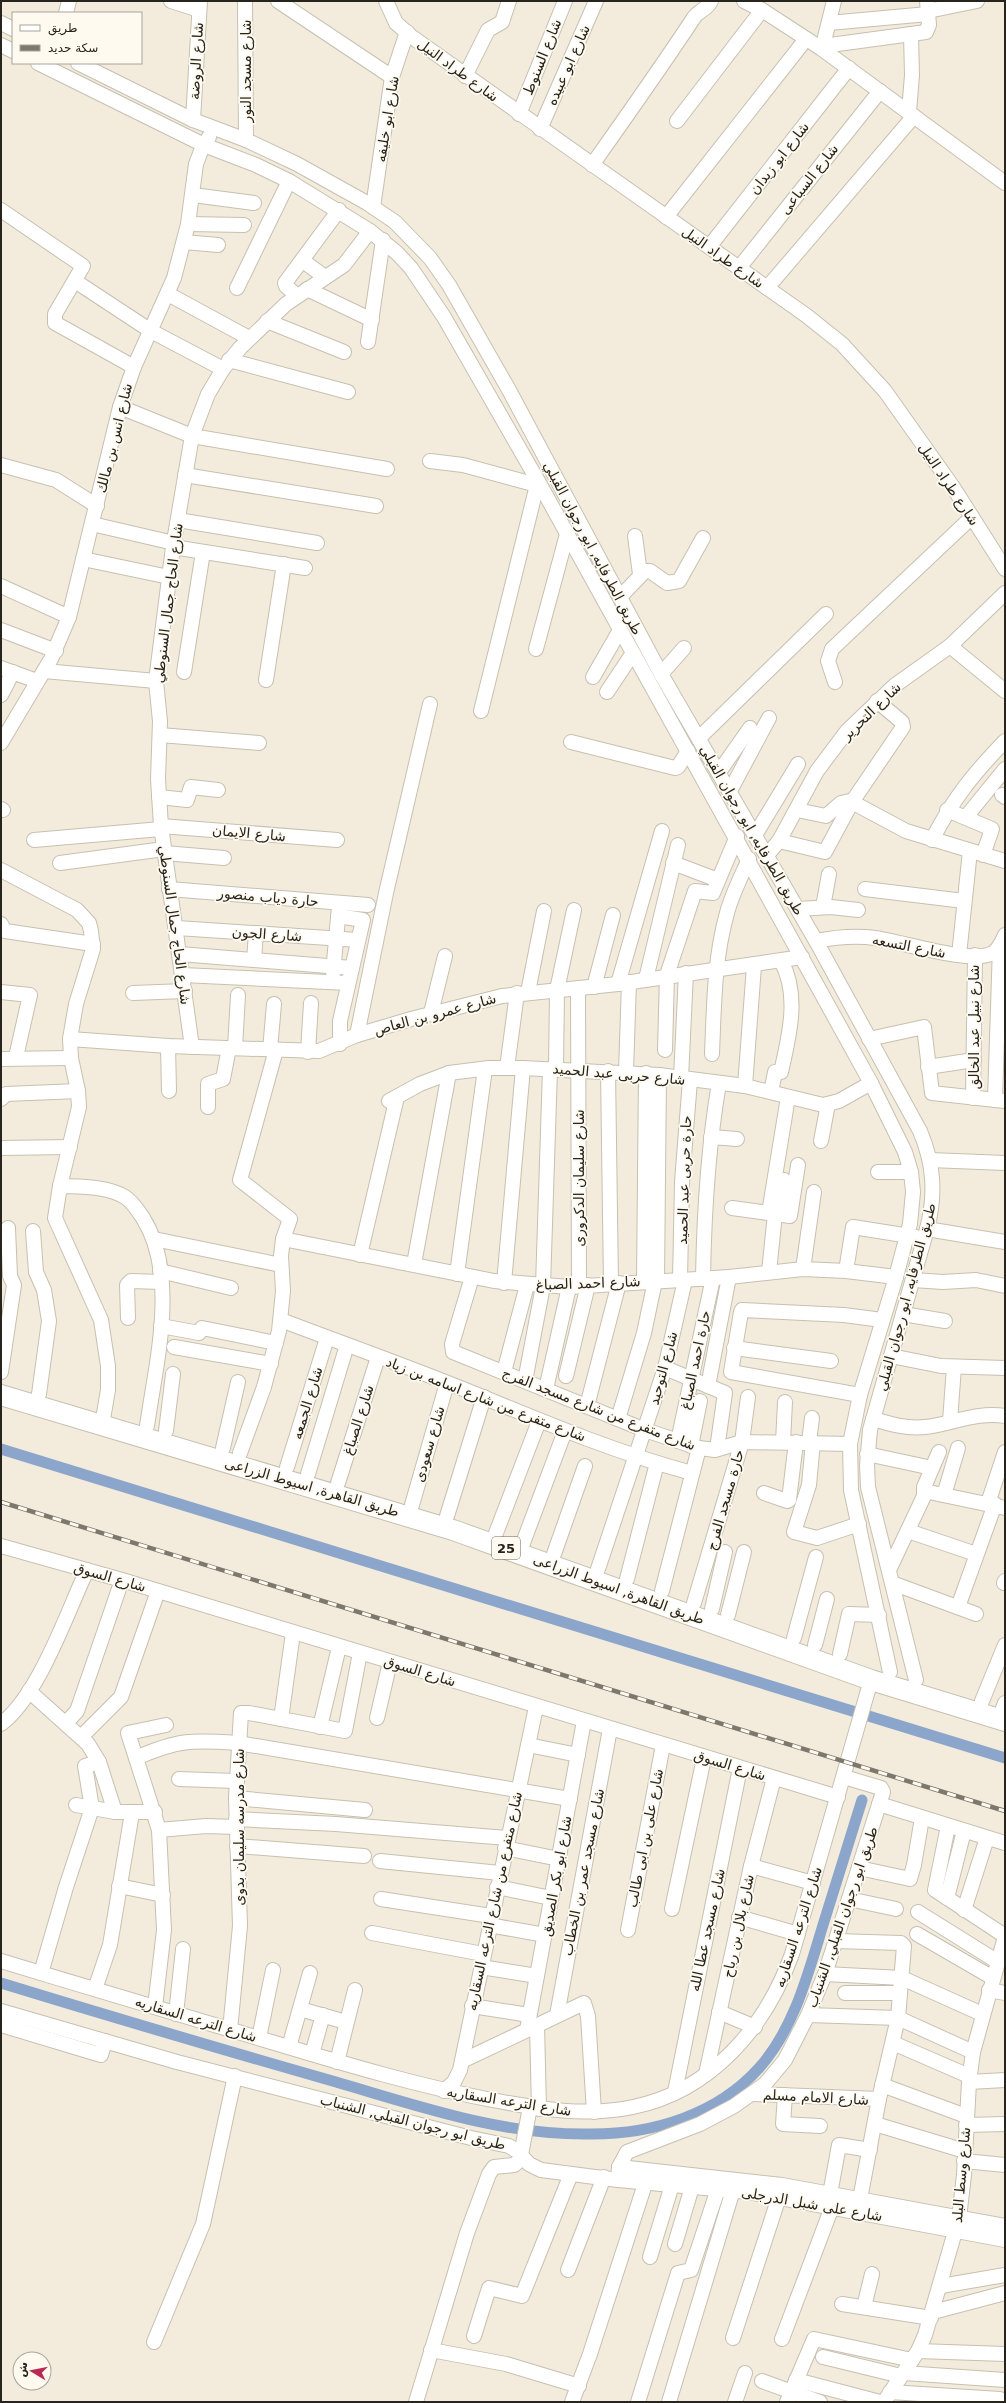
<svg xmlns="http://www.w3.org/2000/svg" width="1006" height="2403" font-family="'DejaVu Sans',Vazirmatn,sans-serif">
<rect width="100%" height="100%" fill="#f3ecdc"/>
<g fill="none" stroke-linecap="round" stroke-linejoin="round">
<!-- canal -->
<g stroke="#8ca5cb" stroke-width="11">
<polyline points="1,1449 1005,1758"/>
<path d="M1,1983C112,2017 224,2050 336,2082C419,2106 504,2136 592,2134C653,2134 717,2115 759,2068C794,2029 808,1974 823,1925C836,1883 849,1841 862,1800"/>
</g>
<!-- minor casing -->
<g stroke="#c7c0b1" stroke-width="16">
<g id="minor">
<polyline points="171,1 199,10"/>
<polyline points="245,1 246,140"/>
<polyline points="278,1 392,77"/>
<polyline points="386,1 396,23 412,37 807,316 842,344 885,391 953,487 1005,569"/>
<polyline points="744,1 762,10 822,49 1005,183"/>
<polyline points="928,11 977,1"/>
<polyline points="66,13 69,1"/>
<polyline points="1,23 13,29"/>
<polyline points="829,23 928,14"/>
<polyline points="1,45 13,51"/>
<polyline points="823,46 926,32 929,25 927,1"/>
<polyline points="822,49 834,1"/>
<polyline points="38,63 204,145 256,165 289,181 370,231 397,253 411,268 444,317 538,481 871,1083 905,1152 911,1172 913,1192 910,1224 896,1277 860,1395 850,1444 851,1490 890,1672"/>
<path d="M78,63L193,120L246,140L297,164L367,203L395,222L430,258L449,285L509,390L661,674L816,941L920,1131C934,1164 936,1194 927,1229L870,1430L867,1465L868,1487L916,1680"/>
<polyline points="465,76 488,30 502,22 509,1"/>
<polyline points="909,112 912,75 911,34"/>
<polyline points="519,114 565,1"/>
<polyline points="193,120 200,1"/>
<polyline points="677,121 762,10"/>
<polyline points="540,129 596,1"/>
<path d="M592,165C626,117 660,69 693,19C698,10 706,11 711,1"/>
<polyline points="193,195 254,203"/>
<polyline points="373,207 392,77 407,32"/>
<polyline points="1,210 83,266 55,314 55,323 134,367"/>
<polyline points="666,217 806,39"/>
<polyline points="188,224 244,225"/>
<polyline points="184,242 218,245"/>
<polyline points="709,247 849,68"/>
<polyline points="303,261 325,277"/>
<polyline points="739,268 880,91"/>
<polyline points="75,281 151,331 223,369"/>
<polyline points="237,288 289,181"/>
<polyline points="767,288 914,116"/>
<polyline points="307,289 372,320"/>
<polyline points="168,294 249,338"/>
<polyline points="297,296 286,286 285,283 339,210"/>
<polyline points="267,321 344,352"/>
<polyline points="368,342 383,240"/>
<polyline points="229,360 348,392"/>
<polyline points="120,407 192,436 387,469"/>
<polyline points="430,461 463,465 537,485"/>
<polyline points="1,465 56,480 97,506"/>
<polyline points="185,475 376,506"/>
<polyline points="178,520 317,543"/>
<polyline points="92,524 174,543"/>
<polyline points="635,536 640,574"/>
<polyline points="173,547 305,568"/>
<polyline points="83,559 169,577"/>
<polyline points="1,586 69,617"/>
<polyline points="620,597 645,571 650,571 667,583 679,581 703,538"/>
<polyline points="1,630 56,651"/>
<polyline points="950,646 1005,691"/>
<polyline points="536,649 567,534"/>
<polyline points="1,668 37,681"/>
<polyline points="44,671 156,681"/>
<polyline points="184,672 203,552"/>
<polyline points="661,674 684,648"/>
<polyline points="593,677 620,630"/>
<polyline points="266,680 284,564"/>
<polyline points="835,682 828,661 832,649 972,517"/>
<polyline points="607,692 633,653"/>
<polyline points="1,695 13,672"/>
<polyline points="481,711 538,481"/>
<polyline points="160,735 259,743"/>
<polyline points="699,738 826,614"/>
<polyline points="571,742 675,768 678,767 688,751"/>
<polyline points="1,743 51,659 69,617 120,407 134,367 174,278 188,224 196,164 201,151 209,137"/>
<polyline points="719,772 750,728"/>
<polyline points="730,791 769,718"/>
<polyline points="1002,795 1005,797"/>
<polyline points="159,797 187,800 191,787 218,790"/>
<polyline points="1,809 3,810"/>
<polyline points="797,810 826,816 841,803 850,801 906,831 1005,861"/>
<polyline points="947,810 992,829 983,855"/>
<polyline points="966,817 1005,769"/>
<polyline points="161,826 337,840"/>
<polyline points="755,835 798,764"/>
<polyline points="34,840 161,829"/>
<path d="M932,840C953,799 973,774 1005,741"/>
<polyline points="779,841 825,852 852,802 903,727 902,722 877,701"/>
<polyline points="164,853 224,858"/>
<polyline points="767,855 779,841 817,771 847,731 894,686 950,646 1005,593"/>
<polyline points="60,863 164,849"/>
<polyline points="673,863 718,880"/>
<polyline points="1,870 77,910 89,923 91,931 93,949 76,1004 70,1039 71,1058 78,1091 79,1107 60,1186 55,1218 101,1320 108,1366 108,1390 102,1425"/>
<polyline points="169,889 368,905"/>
<polyline points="865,889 964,901"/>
<polyline points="823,907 829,874"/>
<polyline points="798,909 831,907 858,910"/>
<polyline points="338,916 363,920 340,1021 340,1044"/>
<polyline points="1,924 5,931 93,944"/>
<polyline points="177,928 358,940"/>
<path d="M816,941C836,937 855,935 875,938C900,941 971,965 993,953C999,949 1002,942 1005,935"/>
<polyline points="180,954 352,968"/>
<polyline points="959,955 970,851"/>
<polyline points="254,960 256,933"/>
<polyline points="333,973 339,907"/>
<polyline points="183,975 348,983"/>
<polyline points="646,979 678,845"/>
<polyline points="618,984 662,831"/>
<polyline points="594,987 613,915"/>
<polyline points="578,988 579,1286"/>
<polyline points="1,992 30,995 16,1057"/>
<polyline points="528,992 544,911"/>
<polyline points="133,993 185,991"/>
<polyline points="431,1013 445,956"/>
<polyline points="357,1035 386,893 430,704"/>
<polyline points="70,1039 168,1046 319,1051 357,1035 411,1019 502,996 618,984 802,957"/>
<polyline points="869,1039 924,1027 932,1093 1005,1101"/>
<polyline points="168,1046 169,1091"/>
<polyline points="192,1047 161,826 158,779 160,721 156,681 173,547 192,436 208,394 223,369 240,348 286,304 344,265 370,231"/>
<polyline points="235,1048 238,995"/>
<polyline points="270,1050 274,1004"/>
<polyline points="665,1050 667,975 695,891 713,893 737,836"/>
<polyline points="308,1052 311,1003"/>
<path d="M712,1054C714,1007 714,959 727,913C732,894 741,877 749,859"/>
<polyline points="1,1059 71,1058"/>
<polyline points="928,1067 974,1060"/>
<polyline points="507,1068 517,993"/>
<polyline points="556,1069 557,990 574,910"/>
<polyline points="608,1071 611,1283"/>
<polyline points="626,1072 629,982"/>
<polyline points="681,1078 686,973"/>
<polyline points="745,1086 754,966"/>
<path d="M771,1092L775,1072H781C789,1037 800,994 781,961"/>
<polyline points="973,1098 975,955"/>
<polyline points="1,1099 6,1094 78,1091"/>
<polyline points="995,1100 1000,946"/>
<polyline points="389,1101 420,1084 449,1073 489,1068 523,1068 659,1075 745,1086 823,1105 839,1101 871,1083"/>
<polyline points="208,1107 208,1084 223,1079 229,1048"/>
<polyline points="711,1137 737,1139"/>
<polyline points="821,1141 828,1104"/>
<polyline points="1,1148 70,1147"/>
<polyline points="930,1160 1005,1163"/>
<polyline points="878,1172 911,1172"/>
<path d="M60,1186C81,1187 107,1186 125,1197C133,1202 138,1211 143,1218C179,1276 156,1362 147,1426"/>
<polyline points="732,1208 790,1216 798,1165"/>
<polyline points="769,1213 788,1097"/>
<polyline points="780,1214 784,1180"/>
<polyline points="927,1229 1005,1242"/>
<polyline points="33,1231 36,1272 44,1290 49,1321 39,1394"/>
<polyline points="154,1239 281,1265"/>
<polyline points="283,1239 494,1281 569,1287 729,1277 803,1269 846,1271 896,1277"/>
<polyline points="360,1255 397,1097"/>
<polyline points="414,1264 449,1073"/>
<polyline points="803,1269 814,1192"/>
<polyline points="160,1271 231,1288"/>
<polyline points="846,1271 853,1227 916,1237"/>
<polyline points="769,1272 775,1214"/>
<polyline points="457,1274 485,1069"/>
<polyline points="472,1277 452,1344 453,1352 645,1430 699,1448 715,1450 742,1442 850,1444"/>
<path d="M703,1279C704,1213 708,1148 719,1083"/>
<polyline points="680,1280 682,1182 690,1080"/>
<polyline points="913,1280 943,1282 976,1280 1005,1286"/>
<polyline points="644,1281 646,1073"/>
<polyline points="657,1281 659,1075"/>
<polyline points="504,1283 523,1068"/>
<polyline points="903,1314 945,1321"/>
<polyline points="128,1318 127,1285 131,1281 161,1282"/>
<path d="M281,1320C349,1346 418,1370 485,1398C553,1426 621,1454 692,1473"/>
<polyline points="161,1326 199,1333 202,1328 276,1343"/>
<polyline points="174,1347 271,1364"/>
<polyline points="734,1348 831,1361"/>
<polyline points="891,1356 941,1366 1005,1368"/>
<polyline points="665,1368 725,1393 717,1449"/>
<polyline points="1,1372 14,1285 10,1276 8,1228"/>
<polyline points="504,1372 527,1285"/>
<polyline points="566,1376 588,1285"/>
<polyline points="525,1381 543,1286 550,1069"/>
<polyline points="708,1386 729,1277"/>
<polyline points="546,1389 569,1287"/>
<polyline points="860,1395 731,1372 741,1312 742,1310 844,1315 882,1320"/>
<polyline points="587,1406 619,1283"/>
<polyline points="618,1419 644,1333 655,1281"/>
<path d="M873,1419C890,1424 907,1429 925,1427C952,1424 978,1411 1005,1416"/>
<polyline points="950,1421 954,1367"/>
<polyline points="166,1431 173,1374"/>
<polyline points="678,1441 713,1278"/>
<polyline points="783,1442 785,1402"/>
<polyline points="809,1442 812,1418"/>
<polyline points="813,1442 809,1485 794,1532 817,1538 859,1524"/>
<polyline points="691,1446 700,1401"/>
<polyline points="223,1448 238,1382"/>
<polyline points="240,1453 264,1387 279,1331 283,1291 281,1256 283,1239 290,1219 240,1180 276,1050"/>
<polyline points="867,1454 932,1468"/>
<polyline points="287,1467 327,1338"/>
<polyline points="308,1474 347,1345"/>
<polyline points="338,1483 378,1357"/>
<polyline points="924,1491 1005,1508"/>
<polyline points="764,1493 787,1501 789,1500 796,1442"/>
<polyline points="944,1495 958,1448"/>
<polyline points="988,1503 1005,1452"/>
<polyline points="412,1505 447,1383"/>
<polyline points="447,1516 484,1397"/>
<polyline points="908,1531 976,1554"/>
<polyline points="496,1533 539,1421"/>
<polyline points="523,1543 565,1431"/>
<polyline points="1,1546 122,1580 838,1797"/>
<polyline points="554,1554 585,1466"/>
<polyline points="598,1569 665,1368 685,1280"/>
<polyline points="889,1570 924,1496 924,1487 939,1452"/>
<polyline points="627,1579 657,1463"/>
<polyline points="892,1583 976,1614"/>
<polyline points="1004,1583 1005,1581"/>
<polyline points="662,1591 699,1448"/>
<polyline points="694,1603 742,1442 748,1397"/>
<polyline points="958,1607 995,1504"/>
<polyline points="712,1609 725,1552"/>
<polyline points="728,1615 744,1552"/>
<polyline points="794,1638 816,1557"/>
<polyline points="815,1645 827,1599"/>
<polyline points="840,1654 849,1614 879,1615"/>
<polyline points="29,1691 88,1744 99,1762 115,1812"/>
<polyline points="982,1701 1005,1645"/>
<polyline points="1003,1708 1005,1703"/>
<polyline points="377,1718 390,1662"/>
<polyline points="281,1719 293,1633"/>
<polyline points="66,1723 77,1711 122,1580"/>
<path d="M1,1724C39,1695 66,1615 87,1570"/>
<polyline points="320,1727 339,1647"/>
<polyline points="81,1737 121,1697 158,1591"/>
<polyline points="528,1745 578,1755"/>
<path d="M136,1758C179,1739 193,1740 238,1743L570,1799"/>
<polyline points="179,1779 236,1781"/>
<polyline points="236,1798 365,1810"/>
<polyline points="879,1804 1005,1843"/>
<polyline points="76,1805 115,1812 155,1812"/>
<polyline points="236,1819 336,1824 507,1838"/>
<polyline points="948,1826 935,1890 1005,1936"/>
<polyline points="159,1830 206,1826 236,1827"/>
<polyline points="237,1846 364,1856"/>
<polyline points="505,1848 559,1859"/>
<polyline points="380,1861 500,1873"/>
<polyline points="751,1866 813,1883"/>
<polyline points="859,1868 910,1879 914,1865 922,1818"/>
<polyline points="119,1886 163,1895"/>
<polyline points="497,1887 551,1898"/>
<polyline points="947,1898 964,1831"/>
<polyline points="381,1899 491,1916"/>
<polyline points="849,1899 896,1909"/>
<polyline points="672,1909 704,1758"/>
<polyline points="964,1910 987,1838"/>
<polyline points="918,1912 998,1962"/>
<polyline points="739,1917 798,1934"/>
<polyline points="489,1925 545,1935"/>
<polyline points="628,1930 663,1745"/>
<polyline points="372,1933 483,1954"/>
<polyline points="917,1934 993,1978"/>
<polyline points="836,1941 901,1943 904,1946 898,2018 879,2099 860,2199"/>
<path d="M1,1961C93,1989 185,2016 278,2044C348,2065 419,2086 492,2100C540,2109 585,2117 633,2107C711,2091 766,2027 792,1954L871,1680"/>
<polyline points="481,1967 537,1976"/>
<polyline points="41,1973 66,1887 92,1808 85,1766 99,1762"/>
<polyline points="825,1974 902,1978 982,2014"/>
<polyline points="95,1989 110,1945 132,1813"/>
<polyline points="989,1990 1005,1993"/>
<polyline points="845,1993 900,1993"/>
<polyline points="472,2006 529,2015"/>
<polyline points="155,2007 164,1930 159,1830 128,1733 166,1725"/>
<polyline points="300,2009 346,2022"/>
<polyline points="1,2011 177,2062 471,2138 509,2146 517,2151 529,2164 541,2170 618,2180 619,2167 627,2152 700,2124 734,2106 765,2084 785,2060 808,2015 825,1974 883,1792 881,1788 844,1777"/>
<polyline points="719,2012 755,2027"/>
<polyline points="176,2014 183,1949"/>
<polyline points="557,2015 610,1729"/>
<polyline points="808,2015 898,2018 973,2052"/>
<polyline points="1,2025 101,2055 105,2041"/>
<polyline points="537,2025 539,2109"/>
<polyline points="230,2030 240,1926 236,1798 241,1713 249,1713 345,1731 360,1653"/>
<polyline points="527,2030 584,1721"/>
<polyline points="259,2038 273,1970"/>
<polyline points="893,2043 969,2076"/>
<polyline points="289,2047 310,1973"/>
<polyline points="312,2054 323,2015"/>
<polyline points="462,2061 584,2003 588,2016 594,2112"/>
<polyline points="337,2062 355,1990"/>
<polyline points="706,2074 751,1866 774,1778"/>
<polyline points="969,2082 1005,2080"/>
<polyline points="882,2085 966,2116"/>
<polyline points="444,2091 454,2082 460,2070 536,1707"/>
<polyline points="675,2092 740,1768"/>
<polyline points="753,2094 879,2099"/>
<polyline points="785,2095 783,2124 820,2126"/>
<polyline points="875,2124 965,2151"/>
<polyline points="966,2125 1005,2124"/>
<polyline points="964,2161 1005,2165"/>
<polyline points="619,2167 782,2185 1005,2226"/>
<polyline points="618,2180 748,2192 1005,2240"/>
<polyline points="830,2194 839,2145 870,2150"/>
<polyline points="675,2244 692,2187"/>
<polyline points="650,2257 672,2185"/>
<polyline points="568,2270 604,2177"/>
<polyline points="941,2286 1005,2275"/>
<polyline points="842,2304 931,2318"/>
<polyline points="864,2307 872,2274"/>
<polyline points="933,2312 1005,2293"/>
<polyline points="474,2336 489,2288 522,2296 571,2174"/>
<polyline points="733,2338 779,2197"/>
<polyline points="782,2339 832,2207"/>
<polyline points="154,2342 203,2224 235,2076"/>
<polyline points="431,2350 506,2364 579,2386"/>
<polyline points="918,2351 1005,2354"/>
<polyline points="823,2357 901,2376"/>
<polyline points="904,2373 1005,2380"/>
<polyline points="796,2380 880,2402"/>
<polyline points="762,2381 820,2402"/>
<polyline points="890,2392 1000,2399"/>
<polyline points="416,2402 467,2233 489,2174 494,2167 514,2165 520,2160 530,2107"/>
<polyline points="572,2402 590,2354 645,2184"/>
<polyline points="638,2402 678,2273 691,2270 718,2189"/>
<polyline points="669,2402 733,2190"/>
<polyline points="735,2402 745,2373"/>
<polyline points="787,2402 814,2339 912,2360"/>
<polyline points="884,2402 918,2351 925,2335 959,2218 964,2175 969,2082 973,2052 1005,1937"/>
</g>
</g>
<!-- highway casing -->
<g stroke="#c7c0b1" stroke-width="22">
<polyline id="highway" points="1,1395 453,1530 871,1680 1005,1721"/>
</g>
<!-- minor -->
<use href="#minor" stroke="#fff" stroke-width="14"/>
<!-- highway -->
<use href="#highway" stroke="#fff" stroke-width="20"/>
<!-- rail casing -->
<g stroke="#7d786e" stroke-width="4.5">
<polyline id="rail" points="1,1502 1005,1811"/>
</g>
<!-- rail -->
<use href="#rail" stroke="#fefaf0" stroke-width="3" stroke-dasharray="9" stroke-linecap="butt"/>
</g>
<g text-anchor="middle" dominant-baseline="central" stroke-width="3.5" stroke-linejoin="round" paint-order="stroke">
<!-- shield labels -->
<rect fill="#fefaf0" stroke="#68645d" stroke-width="1" x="492" y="1537" width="28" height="22" rx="3"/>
<g font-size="13" font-weight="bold" fill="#27241e">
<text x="506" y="1548">25</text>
</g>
<!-- street labels -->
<g font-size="14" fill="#27241e" stroke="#fefaf0">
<text transform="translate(542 57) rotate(-68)">شارع السنوط</text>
<text transform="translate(196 61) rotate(-87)">شارع الروضة</text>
<text transform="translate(568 65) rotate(-66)">شارع ابو عبيده</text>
<text transform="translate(458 70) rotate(36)">شارع طراد النيل</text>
<text transform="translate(246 71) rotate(-90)">شارع مسجد النور</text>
<text transform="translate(387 119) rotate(-81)">شارع ابو خليفه</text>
<text transform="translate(779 158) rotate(-52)">شارع ابو زيدان</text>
<text transform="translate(809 179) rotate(-52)">شارع السباعى</text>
<text transform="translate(723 257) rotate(35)">شارع طراد النيل</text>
<text transform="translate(114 438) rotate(-76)">شارع انس بن مالك</text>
<text transform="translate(949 484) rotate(56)">شارع طراد النيل</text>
<text transform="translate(593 548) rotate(62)">طريق الطرفايه, ابو رجوان القبلي</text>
<text transform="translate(168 603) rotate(-83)">شارع الحاج جمال السنوطي</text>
<text transform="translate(871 711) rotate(-44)">شارع التحرير</text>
<text transform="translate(752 830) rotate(60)">طريق الطرفايه, ابو رجوان القبلي</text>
<text transform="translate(249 833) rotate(5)">شارع الايمان</text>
<text transform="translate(268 897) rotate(5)">حارة دياب منصور</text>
<text transform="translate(175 925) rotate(82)">شارع الحاج جمال السنوطي</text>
<text transform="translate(267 934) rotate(4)">شارع الجون</text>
<text transform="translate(909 946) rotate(11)">شارع التسعه</text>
<text transform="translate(435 1014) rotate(-15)">شارع عمرو بن العاص</text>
<text transform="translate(974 1027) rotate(-90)">شارع نبيل عبد الخالق</text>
<text transform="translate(619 1074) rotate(5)">شارع حربى عبد الحميد</text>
<text transform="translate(579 1178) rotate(-90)">شارع سليمان الدكرورى</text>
<text transform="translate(684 1180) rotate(-88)">حارة حربى عبد الحميد</text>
<text transform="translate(588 1283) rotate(-2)">شارع احمد الصباغ</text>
<text transform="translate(906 1297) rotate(-75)">طريق الطرفايه, ابو رجوان القبلي</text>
<text transform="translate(695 1360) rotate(-78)">حارة احمد الصباغ</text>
<text transform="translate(663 1368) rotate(-75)">شارع التوحيد</text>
<text transform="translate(486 1399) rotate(21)">شارع متفرع من شارع اسامه بن زياد</text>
<text transform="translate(307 1403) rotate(-73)">شارع الجمعه</text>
<text transform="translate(599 1409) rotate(21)">شارع متفرع من شارع مسجد الفرج</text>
<text transform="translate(358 1420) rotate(-72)">شارع الصباغ</text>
<text transform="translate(429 1444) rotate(-74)">شارع سعودى</text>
<text transform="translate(312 1487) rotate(16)">طريق القاهرة, اسيوط الزراعى</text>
<text transform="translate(725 1500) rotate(-74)">حارة مسجد الفرج</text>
<text transform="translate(110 1577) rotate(16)">شارع السوق</text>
<text transform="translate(619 1589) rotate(20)">طريق القاهرة, اسيوط الزراعى</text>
<text transform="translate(420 1671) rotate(17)">شارع السوق</text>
<text transform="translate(730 1765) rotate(17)">شارع السوق</text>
<text transform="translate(239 1827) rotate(-90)">شارع مدرسه سليمان بدوى</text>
<text transform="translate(645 1838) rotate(-79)">شارع على بن ابى طالب</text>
<text transform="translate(583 1872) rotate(-79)">شارع مسجد عمر بن الخطاب</text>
<text transform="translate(556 1876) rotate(-80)">شارع ابو بكر الصديق</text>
<text transform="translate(494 1901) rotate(-78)">شارع متفرع من شارع الترعه السقاريه</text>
<text transform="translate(842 1917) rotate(-71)">طريق ابو رجوان القبلي, الشنباب</text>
<text transform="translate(738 1926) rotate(-78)">شارع بلال بن رباح</text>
<text transform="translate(798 1927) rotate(-72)">شارع الترعه السقاريه</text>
<text transform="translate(707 1930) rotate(-78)">شارع مسجد عطا الله</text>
<text transform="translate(196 2019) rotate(17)">شارع الترعه السقاريه</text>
<text transform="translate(816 2097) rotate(3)">شارع الامام مسلم</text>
<text transform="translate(509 2101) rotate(9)">شارع الترعه السقاريه</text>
<text transform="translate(413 2122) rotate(14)">طريق ابو رجوان القبلي, الشنباب</text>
<text transform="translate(961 2175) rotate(-85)">شارع وسط البلد</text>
<text transform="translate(812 2204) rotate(10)">شارع على شبل الدرجلى</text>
</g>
</g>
<!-- border -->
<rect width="1006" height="2403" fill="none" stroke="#27241e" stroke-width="4"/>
<!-- legend -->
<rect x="12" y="12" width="130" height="52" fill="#fefaf0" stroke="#a8a49c"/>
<rect x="20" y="25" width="20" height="6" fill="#ffffff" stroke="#a8a49c"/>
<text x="48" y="32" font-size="12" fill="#27241e">طريق</text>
<rect x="20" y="45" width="20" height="6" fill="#7d786e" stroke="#a8a49c"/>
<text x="48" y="52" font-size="12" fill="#27241e">سكة حديد</text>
<!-- north arrow -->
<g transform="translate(32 2371) rotate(280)"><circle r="19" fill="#fefaf0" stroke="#a8a49c"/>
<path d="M0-3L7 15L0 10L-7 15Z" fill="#ba2a54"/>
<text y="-6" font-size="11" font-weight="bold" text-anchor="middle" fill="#27241e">ش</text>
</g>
</svg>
